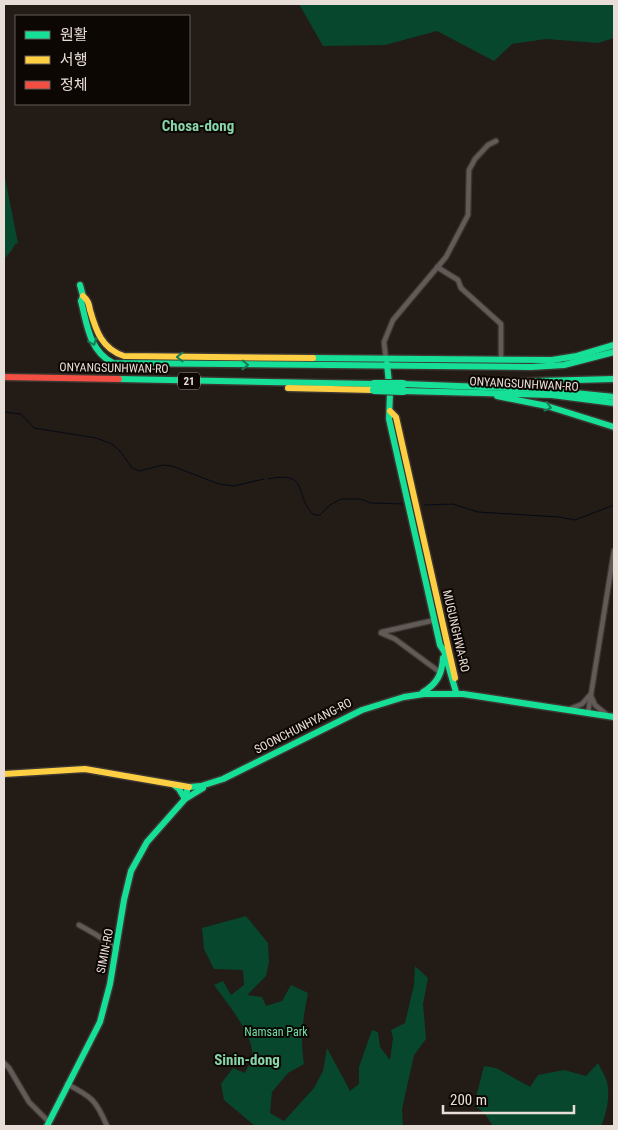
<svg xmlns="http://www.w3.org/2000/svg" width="618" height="1130" font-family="'Roboto Condensed','Noto Sans KR',sans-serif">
<rect width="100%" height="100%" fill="#231b16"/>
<!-- green -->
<g fill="#06472e">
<polygon points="299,4 614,4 614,38 598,43 546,39 512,44 494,61 437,31 385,45 323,46"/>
<polygon points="4,173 18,243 15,244 12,250 4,259"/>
<path d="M246,916L268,943L269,962L266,976L247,995L262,997L266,1006L282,1001L291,985L308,993C303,1016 300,1040 304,1064L288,1073L272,1092L270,1113L284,1121L314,1088L323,1071L327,1048L350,1091L359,1084V1067L372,1030L378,1032L380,1047L390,1060L393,1038L391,1030L405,1023L414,985L415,966L428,978L423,1004L426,1039L414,1055L402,1109L403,1126H255L224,1100L221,1084L233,1068L245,1073C247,1068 251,1063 252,1058C256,1037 226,1002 214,985L223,981L231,995L244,985L243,970L214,969L204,949L202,928Z"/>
<path d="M598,1063C601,1069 605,1076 607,1082C610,1095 607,1114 601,1126H493L485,1114L474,1105L484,1066L496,1068L530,1087L538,1075L564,1070L586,1076Z"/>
</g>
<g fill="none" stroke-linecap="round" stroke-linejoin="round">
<!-- stream -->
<g stroke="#030b17" stroke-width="1">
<polyline points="4,412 21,414 34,428 96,438 112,444 120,451 132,468 139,471 163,465 172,466 219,484 234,486 264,479"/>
<path d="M268,479C311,470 293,496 314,515H320L330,505L341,499H360L371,503L402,504"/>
<polyline points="425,505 453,504 478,512 559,517 575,520 614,505"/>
</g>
<!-- street casing -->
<g stroke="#3c3631" stroke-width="7">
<g id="street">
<polyline points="437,267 458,280 461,288 501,324 501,360"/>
<polyline points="386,360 384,342 393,320 446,257 468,215 469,170 475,159 488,145 496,141"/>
<polyline points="382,632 435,620"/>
<polyline points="381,633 395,639 441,673"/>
<polyline points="591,696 595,705 606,714"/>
<polyline points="570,709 582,704 590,695"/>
<polyline points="588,713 614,551"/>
<polyline points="79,925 95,934 117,949"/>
<polyline points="4,1063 9,1068 29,1102 49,1122"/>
<path d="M67,1084C92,1097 96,1100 107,1126"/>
</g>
</g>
<!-- fast casing -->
<g stroke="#3c3631" stroke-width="9">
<g id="fast">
<path d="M80,285L83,296L81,301C87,324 89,351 113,363L531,367L564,365L614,352"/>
<polyline points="313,358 552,360 577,356 614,345"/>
<polyline points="387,364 390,393 389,419 440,645 444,651 456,692"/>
<polyline points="119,379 374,384"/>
<polyline points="494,382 614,379"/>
<polyline points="403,384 535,389 614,397"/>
<polyline points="403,391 552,395 614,403"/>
<polyline points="497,396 547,406 614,427"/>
<path d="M423,692C437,684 442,674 443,658"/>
<polyline points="174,785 179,789 185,799 203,788"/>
<polyline points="189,787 201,786 223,779 362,710 404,697 424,694 463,694 614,717"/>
<polyline points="47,1126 100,1022 110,984 124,900 131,871 147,842 185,799 188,787"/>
</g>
</g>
<!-- slow casing -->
<g stroke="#3c3631" stroke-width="9">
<g id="slow">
<path d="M83,296C88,300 89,304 90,310C96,331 102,349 124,356L313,358"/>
<polyline points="288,388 374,390"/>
<polyline points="390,411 396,417 455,678"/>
<polyline points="4,774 85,769 189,787"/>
</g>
</g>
<!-- jam casing -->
<g stroke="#3c3631" stroke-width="9">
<polyline id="jam" points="4,377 119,379"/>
</g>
<!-- street -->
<use href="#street" stroke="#615a56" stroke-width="4.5"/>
<!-- fast -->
<use href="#fast" stroke="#16e098" stroke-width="6"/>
<!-- slow -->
<use href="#slow" stroke="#ffcf43" stroke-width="6"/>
<!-- jam -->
<use href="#jam" stroke="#f24e42" stroke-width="6"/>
<!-- fast-bridge casing -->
<g stroke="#3c3631" stroke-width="10" stroke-linecap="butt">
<g id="fast-bridge">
<polyline points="374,384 403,384"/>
<polyline points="374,390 403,391"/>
</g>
</g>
<!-- fast-bridge -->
<use href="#fast-bridge" stroke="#16e098" stroke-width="8"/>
</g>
<!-- one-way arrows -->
<defs><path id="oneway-chevron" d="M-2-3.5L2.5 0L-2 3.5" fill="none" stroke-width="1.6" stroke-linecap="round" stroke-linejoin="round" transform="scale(1.25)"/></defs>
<g stroke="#127e55">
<use href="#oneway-chevron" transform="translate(93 342) rotate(69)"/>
<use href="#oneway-chevron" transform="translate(180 357) rotate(-180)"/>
<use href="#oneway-chevron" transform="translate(245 365) rotate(1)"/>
<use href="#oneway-chevron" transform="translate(548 407) rotate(15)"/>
</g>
<g text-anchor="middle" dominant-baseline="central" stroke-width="4" stroke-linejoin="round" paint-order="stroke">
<!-- shield labels -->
<rect fill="#0d0704" stroke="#a79e98" stroke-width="1" x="178" y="372.5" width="22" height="17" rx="4"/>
<g font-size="11" font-weight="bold" fill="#e9ded7">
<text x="189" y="381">21</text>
</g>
<!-- street labels -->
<g font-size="12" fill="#e9ded7" stroke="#0d0704">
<text transform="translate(114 368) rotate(1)">ONYANGSUNHWAN-RO</text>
<text transform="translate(524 384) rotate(3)">ONYANGSUNHWAN-RO</text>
<text transform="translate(456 631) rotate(77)">MUGUNGHWA-RO</text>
<text transform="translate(303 726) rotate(-27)">SOONCHUNHYANG-RO</text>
<text transform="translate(105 951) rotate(-79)">SIMIN-RO</text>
</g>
<!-- park labels -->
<g font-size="12" fill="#6ee1aa" stroke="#0d0704">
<text x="276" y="1032">Namsan Park</text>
</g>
<!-- quarter labels -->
<g font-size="15" font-weight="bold" fill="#87d6ab" stroke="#0d0704">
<text x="198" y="126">Chosa-dong</text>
<text x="247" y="1060">Sinin-dong</text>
</g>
</g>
<!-- border -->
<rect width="618" height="1130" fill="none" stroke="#e9ded7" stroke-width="10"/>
<!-- legend -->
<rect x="15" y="15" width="175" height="90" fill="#0d0704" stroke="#655d58"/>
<rect x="25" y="31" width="25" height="8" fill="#16e098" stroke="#655d58"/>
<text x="60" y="40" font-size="15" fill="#e9ded7">원활</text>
<rect x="25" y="56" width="25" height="8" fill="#ffcf43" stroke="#655d58"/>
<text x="60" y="65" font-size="15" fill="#e9ded7">서행</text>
<rect x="25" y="81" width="25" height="8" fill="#f24e42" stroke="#655d58"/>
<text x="60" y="90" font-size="15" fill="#e9ded7">정체</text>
<!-- scale -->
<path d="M443 1105v8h131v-8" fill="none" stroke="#e9ded7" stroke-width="2.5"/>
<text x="450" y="1105" font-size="15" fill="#e9ded7" stroke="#0d0704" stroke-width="4" paint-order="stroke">200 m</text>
</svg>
